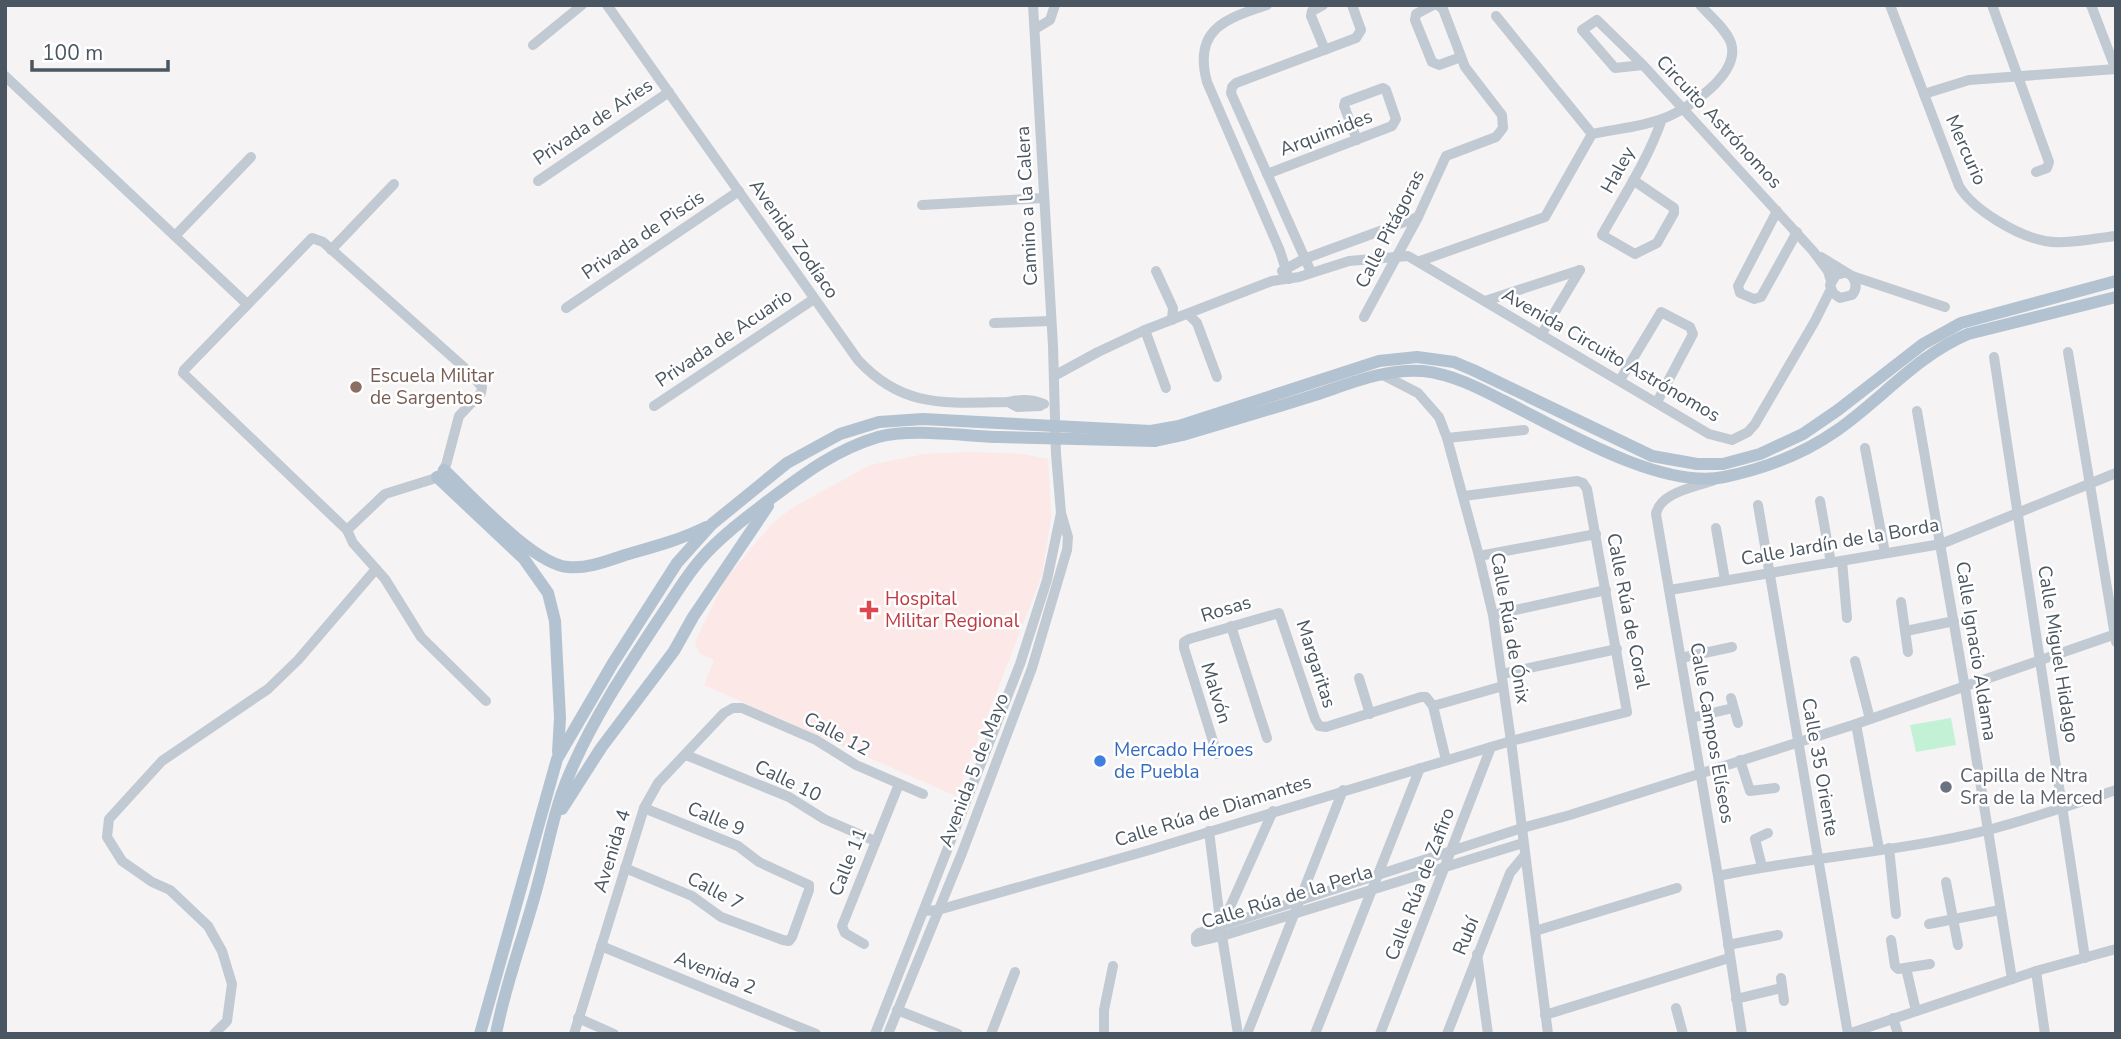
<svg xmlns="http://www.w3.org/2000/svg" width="2121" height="1039" font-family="'Nunito Sans',sans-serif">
<rect width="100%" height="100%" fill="#f5f3f3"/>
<!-- medical -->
<polygon fill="#fce8e6" points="968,452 1022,454 1048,459 1051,518 1042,575 956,796 704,685 714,660 699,653 695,642 726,578 772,524 792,508 870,465 925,454"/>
<!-- green -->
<polygon fill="#c3f1d5" points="1951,718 1956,745 1916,752 1910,725"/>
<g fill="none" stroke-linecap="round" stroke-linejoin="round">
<!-- minor -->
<g stroke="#c1cad2" stroke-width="10">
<path d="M607,5L858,360C903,409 947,403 1008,402C1020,399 1032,399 1044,404"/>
<path d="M1267,5C1224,19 1193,30 1207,82L1280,251L1289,279"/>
<polyline points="1323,5 1312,11 1311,16 1325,50"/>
<polyline points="1433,5 1416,14 1415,20 1432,62 1439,65 1461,57"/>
<path d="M1890,5L1959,186C1973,210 2018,236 2045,241C2065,245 2095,238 2116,236"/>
<polyline points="1992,5 2049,162 2047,168 2036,172"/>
<polyline points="2091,5 2116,70"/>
<polyline points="1496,16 1592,134"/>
<polyline points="1035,29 1050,20 1055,5"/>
<polyline points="533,45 582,5"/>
<polyline points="1643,65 1615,68 1582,30 1597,20 1643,65 1813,251 1828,271 1831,281"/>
<polyline points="5,76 247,304"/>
<polyline points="1924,94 1969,80 2116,69"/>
<path d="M1592,134C1615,129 1641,127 1662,119C1687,110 1741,74 1731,43C1726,29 1710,16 1700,5"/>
<polyline points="1267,174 1392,126 1396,119 1386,90 1383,88 1345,102 1344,106 1357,140"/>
<path d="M1633,180L1674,208V213L1657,243L1635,254L1602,235C1623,197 1648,160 1662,119"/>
<polyline points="538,181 669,92"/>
<polyline points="922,205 1043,198"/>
<polyline points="1777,211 1738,286 1740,293 1754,299 1761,297 1797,232"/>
<polyline points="175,236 251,157"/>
<polyline points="331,250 394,184"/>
<path d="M1821,257L1852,276C1857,283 1857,289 1852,295L1840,298L1833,293L1830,285L1836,275L1844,273"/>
<polyline points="1420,261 1545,217 1592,134"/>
<polyline points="1156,271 1173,308 1172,320"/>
<polyline points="1282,271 1304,259 1418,217"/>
<polyline points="1311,272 1231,93 1232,87 1236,83 1356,38 1361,30 1352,5"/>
<polyline points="1852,276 1945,307"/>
<polyline points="1485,301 1580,270"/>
<polyline points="566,308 739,191"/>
<polyline points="1188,314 1197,323 1217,377"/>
<polyline points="1364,317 1418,217 1446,156 1496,137 1503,128 1502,115 1465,67 1443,9 1438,5"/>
<polyline points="994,323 1051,321"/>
<polyline points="1145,330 1166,388"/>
<polyline points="1541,335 1580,270"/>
<polyline points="2068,352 2116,642"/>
<polyline points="1994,357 2085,958"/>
<polyline points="1383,375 1418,393 1439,417 1447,438 1479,556 1493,615 1511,741 1548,1034"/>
<polyline points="1054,376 1098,352 1145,330 1272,281 1299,277 1349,261 1408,256 1709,434 1732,440 1748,432 1755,424 1815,321 1831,289"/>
<polyline points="1620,380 1661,312 1690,327 1693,334 1657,402"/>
<polyline points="1008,402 1017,407 1040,406"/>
<polyline points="654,406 814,299"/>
<polyline points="1917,411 1965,688 2012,979"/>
<polyline points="1447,438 1524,430"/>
<polyline points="1865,448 1885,553"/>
<path d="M1714,480C1696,487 1660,492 1656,514L1718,876L1742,1034"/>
<polyline points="1820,501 1831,563"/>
<polyline points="1758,505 1848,1034"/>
<polyline points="1716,528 1725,580"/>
<polyline points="347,530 385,494 433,479 441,474 446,465 459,416 481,393 482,387 467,370 323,242 312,238 184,370 183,373 347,530 353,543 385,579 421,637 486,701"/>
<polyline points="1479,556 1596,534"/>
<polyline points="1842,561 1847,618"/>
<polyline points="1670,590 1941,544 2116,473"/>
<polyline points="1901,602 1908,652"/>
<polyline points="1493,615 1606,590"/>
<polyline points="1231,626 1267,738"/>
<polyline points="1906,631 1954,621"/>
<polyline points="1681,658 1732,647"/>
<polyline points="1855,661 1870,719"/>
<polyline points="1502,674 1617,649"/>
<polyline points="1359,678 1370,714"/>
<polyline points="1731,698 1738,723"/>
<polyline points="1433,706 1503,686"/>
<polyline points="1691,718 1733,708"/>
<polyline points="1856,724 1879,849"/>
<polyline points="1217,754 1184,648 1184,642 1189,639 1279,613 1315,719 1319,726 1326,727 1421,697 1426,697 1433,706 1446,760"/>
<polyline points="686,755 789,797 824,819 875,841"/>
<polyline points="1740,760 1750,791 1775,788"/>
<polyline points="1209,831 1222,936 1238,1034"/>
<polyline points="1523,843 1222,936 1196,942 1196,936 1199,933 1522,828 1570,815 1856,724 2116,634"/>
<polyline points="1889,848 1896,914"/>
<polyline points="1762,867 1755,839 1768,833"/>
<polyline points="625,868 692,896 721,917 783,940 789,941 792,937 809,890 809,885 759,862 738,846 644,808"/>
<path d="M1718,876C1807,857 1900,852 1988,830C2031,819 2074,804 2116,790"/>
<polyline points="1946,882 1958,945"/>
<polyline points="924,911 938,910 1146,851 1511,741 1627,712 1587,489 1583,483 1577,481 1464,496"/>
<polyline points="1929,924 2000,910"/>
<polyline points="1222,925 1273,811"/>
<polyline points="1535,931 1677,888"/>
<polyline points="1891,940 1895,966 1898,969 1930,964"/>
<polyline points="864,944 845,933 842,926 899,784"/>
<polyline points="1728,945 1778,935"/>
<polyline points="601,946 816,1034"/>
<polyline points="1477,954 1488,1034"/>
<polyline points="1906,968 1916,1011"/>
<polyline points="2036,971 2045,1034"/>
<polyline points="1781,978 1784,1001"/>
<polyline points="1736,999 1782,988"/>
<polyline points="1676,1008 1683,1034"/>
<polyline points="897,1010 958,1034"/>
<polyline points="1545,1015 1729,958"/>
<polyline points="578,1018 614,1034"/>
<polyline points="1893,1018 1898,1034"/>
<polyline points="214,1034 227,1021 232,984 222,951 208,926 170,890 152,882 122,861 107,837 109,819 162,761 268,689 298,660 376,569"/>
<polyline points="574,1034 644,808 658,783 724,713 733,708 742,708 816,740 856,765 923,794"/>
<polyline points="875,1034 1020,664 1047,580 1061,513 1056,454 1053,346 1033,5"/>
<polyline points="888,1034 962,853 1032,668 1067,550 1068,537 1061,513"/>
<polyline points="991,1034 1015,972"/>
<polyline points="1104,1034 1104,1010 1113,966"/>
<polyline points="1247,1034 1343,790"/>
<polyline points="1315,1034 1420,768"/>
<polyline points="1380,1034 1491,747"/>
<polyline points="1447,1034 1510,873 1524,856"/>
<polyline points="1848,1034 2036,971 2116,949"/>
</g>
<!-- major -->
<g stroke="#b3c2d1" stroke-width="12">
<polyline points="1151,431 1179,426 1379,361 1417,357 1454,362 1473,370 1652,456 1697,464 1723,464 1760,454 1803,434 1838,410 1923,344 1961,323 2116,281"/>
<path d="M1155,441L1183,435C1227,422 1271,409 1315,395C1349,384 1385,368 1423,371C1451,374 1477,387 1502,400C1559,428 1660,490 1724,477C1763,469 1803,454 1836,431C1881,400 1916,356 1968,334L2116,297"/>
<path d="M444,470C471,495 533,564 568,567C587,569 607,561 625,555C653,547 680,540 706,527"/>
<polyline points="437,477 524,559 548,593 555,621 560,718 558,752"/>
<polyline points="562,809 601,748 674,651 693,617 768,506"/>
<polyline points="480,1034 557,759 613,663 677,563 712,524 787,463 840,434 879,422 923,419 998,423"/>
<path d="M496,1034C505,985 523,939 536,891C547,852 553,812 569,775C592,720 626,669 659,619C673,599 685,577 701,559C719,538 743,520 765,503C801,476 834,450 878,437C911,428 964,436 999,437"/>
</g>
<!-- major-bridge -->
<g stroke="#b3c2d1" stroke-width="12">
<polyline points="998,423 1151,431"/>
<polyline points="999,437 1155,441"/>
</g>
</g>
<!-- markers -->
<circle fill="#8d6e63" stroke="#fff" stroke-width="2.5" cx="356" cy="387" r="7"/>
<path fill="#e0444e" stroke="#fff" stroke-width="2.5" d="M865.5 599.5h7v7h7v7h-7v7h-7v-7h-7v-7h7z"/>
<circle fill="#3f7fe0" stroke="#fff" stroke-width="2.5" cx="1100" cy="761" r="7"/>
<circle fill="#6b7280" stroke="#fff" stroke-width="2.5" cx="1946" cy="787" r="7"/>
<g text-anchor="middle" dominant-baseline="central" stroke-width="5" stroke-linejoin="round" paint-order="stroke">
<!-- street labels -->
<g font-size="19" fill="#4a5661" stroke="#fff">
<text transform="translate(593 122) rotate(-34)">Privada de Aries</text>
<text transform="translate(1719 122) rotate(47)">Circuito Astrónomos</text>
<text transform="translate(1326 133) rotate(-21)">Arquimides</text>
<text transform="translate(1966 150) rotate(66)">Mercurio</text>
<text transform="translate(1618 170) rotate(-61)">Haley</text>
<text transform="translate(1027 206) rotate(-93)">Camino a la Calera</text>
<text transform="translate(1390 229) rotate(-63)">Calle Pitágoras</text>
<text transform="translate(643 235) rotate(-34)">Privada de Piscis</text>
<text transform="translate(794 239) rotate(55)">Avenida Zodíaco</text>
<text transform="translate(724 338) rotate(-34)">Privada de Acuario</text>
<text transform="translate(1611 355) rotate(30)">Avenida Circuito Astrónomos</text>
<text transform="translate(1840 542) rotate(-10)">Calle Jardín de la Borda</text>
<text transform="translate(1226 609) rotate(-17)">Rosas</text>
<text transform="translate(1628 611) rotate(79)">Calle Rúa de Coral</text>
<text transform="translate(1510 628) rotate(80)">Calle Rúa de Ónix</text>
<text transform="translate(1976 651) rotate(81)">Calle Ignacio Aldama</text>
<text transform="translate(2058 654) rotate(81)">Calle Miguel Hidalgo</text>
<text transform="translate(1316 664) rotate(72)">Margaritas</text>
<text transform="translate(1216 693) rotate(73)">Malvón</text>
<text transform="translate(1712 733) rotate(80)">Calle Campos Elíseos</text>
<text transform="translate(837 734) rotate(28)">Calle 12</text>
<text transform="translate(1820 767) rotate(80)">Calle 35 Oriente</text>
<text transform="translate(974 770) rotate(-69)">Avenida 5 de Mayo</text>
<text transform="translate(788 781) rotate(26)">Calle 10</text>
<text transform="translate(1213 811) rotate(-17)">Calle Rúa de Diamantes</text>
<text transform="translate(716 819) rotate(23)">Calle 9</text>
<text transform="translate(612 851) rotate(-73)">Avenida 4</text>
<text transform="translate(848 862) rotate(-68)">Calle 11</text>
<text transform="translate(1420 884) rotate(-69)">Calle Rúa de Zafiro</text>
<text transform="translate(715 891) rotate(28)">Calle 7</text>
<text transform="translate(1287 897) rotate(-17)">Calle Rúa de la Perla</text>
<text transform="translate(1466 936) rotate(-68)">Rubí</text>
<text transform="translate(715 973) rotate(22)">Avenida 2</text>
</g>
<!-- education labels -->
<g font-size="19" fill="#785e54" stroke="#fff" text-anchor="start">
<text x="370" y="376">Escuela Militar<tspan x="370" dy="22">de Sargentos</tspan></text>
</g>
<!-- health labels -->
<g font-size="19" fill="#be3a42" stroke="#fff" text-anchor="start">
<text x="885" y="599">Hospital<tspan x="885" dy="22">Militar Regional</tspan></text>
</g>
<!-- shop labels -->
<g font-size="19" fill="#366cbe" stroke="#fff" text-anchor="start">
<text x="1114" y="750">Mercado Héroes<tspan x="1114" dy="22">de Puebla</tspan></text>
</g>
<!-- worship labels -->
<g font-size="19" fill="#5b616d" stroke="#fff" text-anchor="start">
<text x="1960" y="776">Capilla de Ntra<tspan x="1960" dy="22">Sra de la Merced</tspan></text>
</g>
</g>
<!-- border -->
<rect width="2121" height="1039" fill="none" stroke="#4a5661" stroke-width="14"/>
<!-- scale -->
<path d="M32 60v10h136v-10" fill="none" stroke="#4a5661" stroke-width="3.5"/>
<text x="42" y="60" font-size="21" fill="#4a5661" stroke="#ffffff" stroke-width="5" paint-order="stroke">100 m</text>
</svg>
